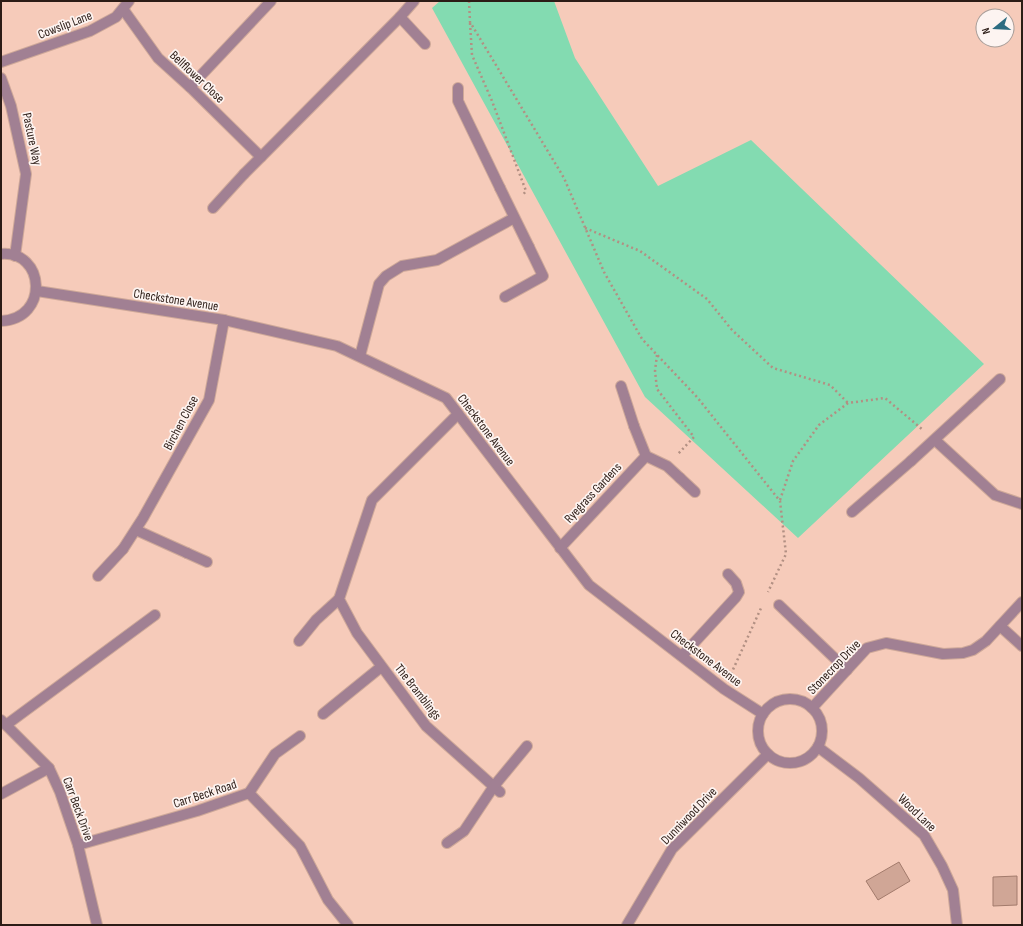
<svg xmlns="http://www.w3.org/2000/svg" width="1023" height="926" font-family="'Sofia Sans Condensed',sans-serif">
<rect width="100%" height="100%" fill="#f6cbba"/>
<!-- green -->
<polygon fill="#83dbb1" points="440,1 554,1 575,58 658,186 751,140 984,364 798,538 645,397 432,8"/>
<!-- building -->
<g fill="#d0a696" stroke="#a37b6c">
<polygon points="899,862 910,881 878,900 866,881"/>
<polygon points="1017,876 1017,905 993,906 993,877"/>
</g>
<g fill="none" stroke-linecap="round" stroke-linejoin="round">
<!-- service casing -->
<g stroke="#cea899" stroke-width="12">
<g id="service">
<polyline points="190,87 271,1"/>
<polyline points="458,88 458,101 500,188"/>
<polyline points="213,208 244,174"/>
<polyline points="505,297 543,276 529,247"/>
<polyline points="621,386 634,426"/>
<polyline points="973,404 1000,379"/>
<polyline points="680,478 695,492"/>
<polyline points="852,512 911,461"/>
<polyline points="187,553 207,562"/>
<polyline points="98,576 123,549"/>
<polyline points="779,605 847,670"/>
<polyline points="682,656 736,597 739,592 736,583 728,574"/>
<polyline points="323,714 381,667"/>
<polyline points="6,725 155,615"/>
<polyline points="249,793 275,754 300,736"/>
</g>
</g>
<!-- minor casing -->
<g stroke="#cea899" stroke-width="12">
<g id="minor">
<polyline points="123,9 158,58 190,87 261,157 400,17 425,44"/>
<polyline points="400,17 414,1"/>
<polyline points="1,62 90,31 116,17 129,1"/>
<polyline points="1,78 11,106 26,174 15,256"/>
<polyline points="244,174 261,157"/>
<polyline points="500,188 529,247"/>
<path d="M1,254C45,250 50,319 1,321"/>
<polyline points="37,291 224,320 337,346 446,398 589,585 724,689 763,714"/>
<polyline points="360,356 379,284 386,276 402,266 437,260 514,218"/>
<polyline points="458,414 372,500 339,599 357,633 426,726 500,792"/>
<polyline points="634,426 646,456 667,466 680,478"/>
<polyline points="935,440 995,495 1022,504"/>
<polyline points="911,461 973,404"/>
<polyline points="136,530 187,553"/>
<polyline points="560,548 646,456"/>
<polyline points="123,549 143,518 209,400 224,320"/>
<polyline points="1000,626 1022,646"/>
<polyline points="299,641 316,620 339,599"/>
<circle cx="790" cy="731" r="32"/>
<polyline points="812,708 867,648 886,643 943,654 963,653 973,650 986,641 1022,602"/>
<polyline points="1,720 49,768 60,792 78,845 97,925"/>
<polyline points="818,747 859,778 924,835 942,866 953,890 957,925"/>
<polyline points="1,794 49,768"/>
<polyline points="447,843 464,831 494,786 527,746"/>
<polyline points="78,845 197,811 249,793 300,846 328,900 348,925"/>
<polyline points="627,925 672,849 768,754"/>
</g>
</g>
<!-- path -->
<g stroke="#b29083" stroke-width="2.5" stroke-dasharray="2 3" stroke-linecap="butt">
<polyline points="469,1 470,22 564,178 604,272 642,339 697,397 780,501 786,554 768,592"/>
<polyline points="470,23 472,55 492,101 526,191 522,196"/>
<polyline points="585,228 640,251 707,299 732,330 773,368 830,385 848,403"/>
<polyline points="657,355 655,371 657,389 694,437 677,455"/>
<polyline points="780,500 793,461 819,425 848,403 885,398 923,430"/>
<polyline points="731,674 762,606"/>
</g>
<!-- service -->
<use href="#service" stroke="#a18093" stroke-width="10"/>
<!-- minor -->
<use href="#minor" stroke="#a18093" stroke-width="10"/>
</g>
<g text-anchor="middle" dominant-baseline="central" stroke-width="3.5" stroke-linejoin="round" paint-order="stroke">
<!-- street labels -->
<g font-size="13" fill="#2c1c16" stroke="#fdf4f1">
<text transform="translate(65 25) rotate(-21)">Cowslip Lane</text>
<text transform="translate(197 77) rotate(43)">Bellflower Close</text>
<text transform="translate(32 139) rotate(78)">Pasture Way</text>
<text transform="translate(176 300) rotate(9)">Checkstone Avenue</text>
<text transform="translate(181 423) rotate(-62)">Birchen Close</text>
<text transform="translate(486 430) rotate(53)">Checkstone Avenue</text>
<text transform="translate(593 493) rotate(-47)">Ryegrass Gardens</text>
<text transform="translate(706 658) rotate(37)">Checkstone Avenue</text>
<text transform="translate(834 667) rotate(-46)">Stonecrop Drive</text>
<text transform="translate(418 692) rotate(52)">The Bramblings</text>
<text transform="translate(205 794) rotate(-18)">Carr Beck Road</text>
<text transform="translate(78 809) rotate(70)">Carr Beck Drive</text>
<text transform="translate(917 813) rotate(44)">Wood Lane</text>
<text transform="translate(689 816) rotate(-46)">Dunniwood Drive</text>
</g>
</g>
<!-- border -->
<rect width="1023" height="926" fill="none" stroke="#2c1c16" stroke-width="4"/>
<!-- north arrow -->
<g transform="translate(995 28) rotate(252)"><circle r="19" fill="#fdf4f1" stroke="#a99e99"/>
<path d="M0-3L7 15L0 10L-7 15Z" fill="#2d6c81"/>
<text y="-6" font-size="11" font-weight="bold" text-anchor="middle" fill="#2c1c16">N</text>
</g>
</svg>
